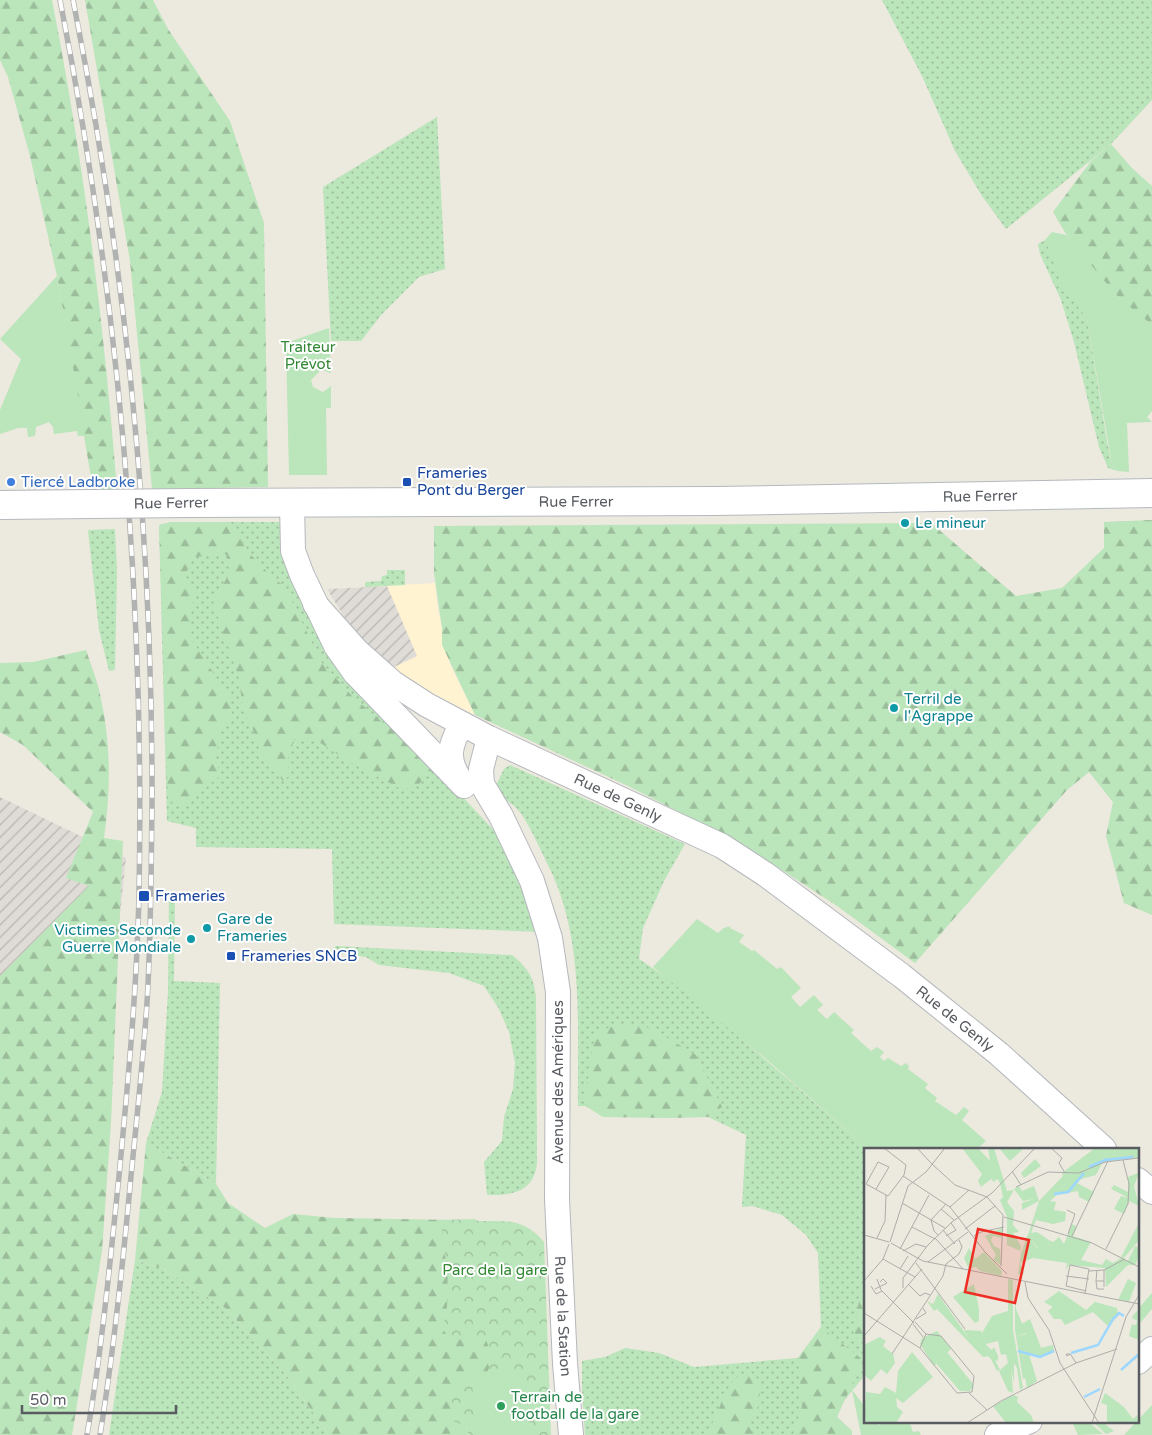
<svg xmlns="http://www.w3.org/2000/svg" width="1152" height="1435" font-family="'Varela Round',sans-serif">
<defs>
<pattern id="industrial-furrows" width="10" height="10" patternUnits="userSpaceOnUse" patternTransform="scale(1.25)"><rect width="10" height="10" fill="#dfdcd7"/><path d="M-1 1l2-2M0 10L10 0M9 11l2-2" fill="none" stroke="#b8b6b2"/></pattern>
<pattern id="grass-dots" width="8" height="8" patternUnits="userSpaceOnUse" patternTransform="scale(1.25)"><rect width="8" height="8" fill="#bbe5ba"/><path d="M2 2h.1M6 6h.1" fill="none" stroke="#9bbd9b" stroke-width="1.8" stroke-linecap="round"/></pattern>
<pattern id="forest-firs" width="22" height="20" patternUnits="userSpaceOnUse" patternTransform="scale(1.25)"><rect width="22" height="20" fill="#bbe5ba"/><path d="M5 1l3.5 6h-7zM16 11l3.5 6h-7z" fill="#9bbd9b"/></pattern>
<pattern id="park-crowns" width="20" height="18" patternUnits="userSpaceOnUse" patternTransform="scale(1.25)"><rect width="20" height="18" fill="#bbe5ba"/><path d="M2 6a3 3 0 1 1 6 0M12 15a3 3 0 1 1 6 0" fill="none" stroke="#9bbd9b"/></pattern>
</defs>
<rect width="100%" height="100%" fill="#ece9df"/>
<!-- commercial -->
<polygon fill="#fff3d2" points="435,583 438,609 450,664 475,715 408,682 375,659 327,589"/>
<!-- industrial -->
<g fill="url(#industrial-furrows)">
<polygon points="387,586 417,656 390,669 351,628 327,589"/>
<polygon points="0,797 126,858 66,1435 0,1435"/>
</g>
<!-- grass -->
<g fill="url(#grass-dots)">
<polygon points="882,0 1152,0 1152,100 1111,144 1006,229 982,196 955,151 922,76"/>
<polygon points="437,117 445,269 419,277 382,314 361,341 331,341 323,187"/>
<polygon points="1045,240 1080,309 1087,318 1107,441 1112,465 1117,471 1108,468 1099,447 1074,342 1061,300 1040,254 1038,244"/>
<polygon points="171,522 282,522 284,556 458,792 501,838 525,885 541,932 334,924 332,849 196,847 196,828 167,821 159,525"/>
<polygon points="115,529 117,571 115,670 109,671 99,630 88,530"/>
<polygon points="387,570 405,570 405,585 365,587 365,582 381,581 382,576 387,575"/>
<path d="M510,765L685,844L664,881L643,928L639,959L666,977L734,1032L868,1149H866V1374L843,1402L837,1417L852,1431V1435H585L582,1389V1361L605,1357L625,1348L659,1353L694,1367L798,1358L821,1327L818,1253L806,1235L782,1215L752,1206L742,1207L746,1135L708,1117H603L586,1106H578C577,1026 585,940 549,867C542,853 527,819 518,810C506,797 505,804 496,785L504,769Z"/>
<polygon points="175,892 174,981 220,983 216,1184 146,1143 162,1092 168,992 169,893"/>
<path d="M336,946L512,955C527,967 534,977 536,997L537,1162C535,1191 513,1196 487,1195L484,1162L502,1141L504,1117L513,1089L515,1063L509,1032L499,1009L484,986L449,973L379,965L366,957L328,952Z"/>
<polygon points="135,1260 162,1268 225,1308 285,1373 329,1435 109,1435"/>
</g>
<!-- forest -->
<g fill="url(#forest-firs)">
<path d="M0,0H52C84,163 104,324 117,490L93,489L57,276L30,156L8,77L0,60Z"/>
<polygon points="85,0 153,0 168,29 230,121 264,223 268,487 152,489 130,261"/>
<path d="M1111,144L1132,168L1152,186V325C1112,297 1076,254 1053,212L1091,161Z"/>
<polygon points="1152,520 1152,915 1124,903 1106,836 1113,802 1089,772 1067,790 915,963 837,906 742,844 628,786 475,715 442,645 442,628 434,573 434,526 931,523 1016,596 1062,588 1104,548 1104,522"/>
<polygon points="171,522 230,522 251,555 270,575 285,587 322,663 352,696 382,722 409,741 435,768 418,785 403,790 348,761 313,738 294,740 287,761 290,775 283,781 262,755 252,727 243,711 239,678 213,603 230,572 226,554 194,557 185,575 195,592 190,620 192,640 230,699 233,719 219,730 219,745 215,753 220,776 182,807 168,802 159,525"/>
<path d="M86,650C91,665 97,680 100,694C111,742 111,790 104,838L123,841L111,1123L102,1251L72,1435H0V976L89,886L66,878L93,812L23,745L0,732V663L33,662Z"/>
<path d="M620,1024L651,1028L696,1055L722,1107L708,1117L671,1118L603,1117L586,1106C585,1092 587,1083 590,1070C594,1052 589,1051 599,1031Z"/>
<polygon points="146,1143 216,1184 228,1203 265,1228 293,1214 334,1218 457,1220 509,1320 466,1426 469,1435 329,1435 285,1373 225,1308 162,1268 135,1260"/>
<polygon points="866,1288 866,1345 854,1336 860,1294"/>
<polygon points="821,1327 863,1360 837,1417 852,1431 852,1435 793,1435 802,1406 798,1358"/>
<path d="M751,1372L762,1384L757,1409L747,1424L755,1435H703C720,1420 720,1393 736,1378C740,1375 747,1373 751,1372Z"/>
</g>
<!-- park -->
<path fill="url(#park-crowns)" d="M475,1219L478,1221C506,1221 524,1218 544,1242L551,1435H469L466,1426L453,1421C452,1415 449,1406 451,1400C455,1382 472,1376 487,1373L493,1358L486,1340L451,1339L442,1329C454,1295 444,1254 441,1220Z"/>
<!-- garden -->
<g fill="#bbe5ba">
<polygon points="1052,232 1066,235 1118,297 1152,325 1152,411 1147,417 1152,422 1127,423 1129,472 1117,471 1112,465 1087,318 1064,290 1045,240"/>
<polygon points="57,276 85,436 78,436 77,431 54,434 53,427 49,422 36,427 35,436 28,437 27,428 18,428 0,434 0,410 21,359 0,339"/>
<polygon points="329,328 331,373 321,370 311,380 313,387 323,392 331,386 331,408 326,408 327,475 289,475 286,343"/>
<polygon points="697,919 718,933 724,928 731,926 730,928 744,935 739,942 752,951 754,950 777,969 781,967 801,988 791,997 800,1007 814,995 823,1005 817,1010 827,1019 834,1012 854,1030 851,1033 871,1051 877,1047 884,1052 880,1057 884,1061 888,1058 901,1066 906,1063 909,1066 908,1069 928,1084 925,1088 937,1098 935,1101 956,1115 964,1107 969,1111 962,1120 986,1141 977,1149 868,1149 765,1058 653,967"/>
<polygon points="1152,1293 1152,1309 1141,1322 1138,1320 1138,1309"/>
<polygon points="523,1369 531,1435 478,1435 471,1376"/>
<polygon points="852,1390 866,1408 866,1421 875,1421 879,1425 890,1421 909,1421 913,1432 919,1431 921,1435 861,1435"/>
<polygon points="1152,1405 1152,1435 1124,1435"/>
<polygon points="1080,1421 1087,1421 1103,1434 1078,1435 1073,1424"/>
<polygon points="1092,1421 1101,1421 1114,1431 1106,1434"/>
</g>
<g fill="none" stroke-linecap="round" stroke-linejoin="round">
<!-- minor casing -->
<g stroke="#b5b8bd" stroke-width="26">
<g id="minor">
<polyline points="292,502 293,551 302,575 336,646 355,673 464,786"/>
<path id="s1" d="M315,604L357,651L393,683L427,705L489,738L722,846L765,874L902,976L999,1054L1104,1149"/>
<path id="s2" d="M489,738L481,769L482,784L501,816L532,881L550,938L558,992L557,1199L565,1363L571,1435"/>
<path d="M459,778C446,758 450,744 462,724"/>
<polyline points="1138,1180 1152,1192"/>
<polyline points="1138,1362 1152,1349"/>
<polyline points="997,1435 1030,1421"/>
</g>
</g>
<!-- secondary casing -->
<g stroke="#b5b9bf" stroke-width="30">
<g id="secondary">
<path id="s3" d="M188,503L717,501L1152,493"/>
<polyline points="0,505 92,504"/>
</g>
</g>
<!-- minor -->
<use href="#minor" stroke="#fff" stroke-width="24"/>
<!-- secondary -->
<use href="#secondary" stroke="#fff" stroke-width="28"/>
<!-- rail casing -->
<g stroke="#b1b2b2" stroke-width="5.5">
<g id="rail">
<path d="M60,0C118,295 145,593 139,894C137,988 128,1082 119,1176C110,1262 102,1349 87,1435"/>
<path d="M73,0C126,266 153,536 152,807C151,872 151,938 147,1003C143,1060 137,1118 131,1176C123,1263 114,1349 100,1435"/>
</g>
</g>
<!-- rail -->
<use href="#rail" stroke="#fff" stroke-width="4" stroke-dasharray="11" stroke-linecap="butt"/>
<!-- secondary-bridge casing -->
<g stroke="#b5b9bf" stroke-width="30" stroke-linecap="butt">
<polyline id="secondary-bridge" points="92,504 188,503"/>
</g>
<!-- secondary-bridge -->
<use href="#secondary-bridge" stroke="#fff" stroke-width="28"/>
</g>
<!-- markers -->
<circle fill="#3f7fe0" stroke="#fff" stroke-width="2" cx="11" cy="482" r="5"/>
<g fill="#1a4fb4" stroke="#fff" stroke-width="2">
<rect x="402" y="477" width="10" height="10" rx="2.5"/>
<rect x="138" y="890" width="12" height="12" rx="2.5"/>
<rect x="226" y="951" width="10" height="10" rx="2.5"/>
</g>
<g fill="#0f9aa8" stroke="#fff" stroke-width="2">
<circle cx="905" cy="523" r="5"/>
<circle cx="894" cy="708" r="5"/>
<circle cx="207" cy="928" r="5"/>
<circle cx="191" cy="939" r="5"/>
</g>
<circle fill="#2e9e5b" stroke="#fff" stroke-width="2" cx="501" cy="1406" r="5"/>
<g text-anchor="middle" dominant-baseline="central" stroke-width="4" stroke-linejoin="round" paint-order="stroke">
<!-- park labels -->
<g font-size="15" fill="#328733" stroke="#fff">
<text x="308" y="347">Traiteur<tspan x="308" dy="17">Prévot</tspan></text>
<text x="495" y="1270">Parc de la gare</text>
</g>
<!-- transit labels -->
<g font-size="15" fill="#164399" stroke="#fff" text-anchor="start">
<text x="417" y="473">Frameries<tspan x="417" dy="17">Pont du Berger</tspan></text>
<text x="155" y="896">Frameries</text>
<text x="241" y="956">Frameries SNCB</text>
</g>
<!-- shop labels -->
<g font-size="15" fill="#366cbe" stroke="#fff" text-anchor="start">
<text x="21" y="482">Tiercé Ladbroke</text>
</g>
<!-- street labels -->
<g font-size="15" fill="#585c61" stroke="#fff">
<text stroke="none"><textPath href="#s3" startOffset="792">Rue Ferrer</textPath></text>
<text stroke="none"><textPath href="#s3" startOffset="388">Rue Ferrer</textPath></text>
<text transform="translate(171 503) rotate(-1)">Rue Ferrer</text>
<text stroke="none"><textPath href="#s1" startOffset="364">Rue de Genly</textPath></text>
<text stroke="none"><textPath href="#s1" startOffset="769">Rue de Genly</textPath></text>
<text transform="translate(558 1082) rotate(-90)">Avenue des Amériques</text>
<text stroke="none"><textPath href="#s2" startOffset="595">Rue de la Station</textPath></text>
</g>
<!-- culture labels -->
<g font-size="15" fill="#0d838f" stroke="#fff" text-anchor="start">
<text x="915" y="523">Le mineur</text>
<text x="904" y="699">Terril de<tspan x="904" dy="17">l'Agrappe</tspan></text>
<text x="217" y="919">Gare de<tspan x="217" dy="17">Frameries</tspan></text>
<text x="181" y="930" text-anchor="end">Victimes Seconde<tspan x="181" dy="17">Guerre Mondiale</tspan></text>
</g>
<!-- leisure labels -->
<g font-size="15" fill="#27864d" stroke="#fff" text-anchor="start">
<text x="511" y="1397">Terrain de<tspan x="511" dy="17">football de la gare</tspan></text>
</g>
</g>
<!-- overview -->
<g transform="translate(864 1148)">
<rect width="275" height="275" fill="#ece9df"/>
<path d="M98,0H114L134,30L130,34L127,31L117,39L114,33L118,26ZM231,0H250L251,12L238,15L232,27L217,31L213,35L230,44L225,54L215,49L214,43L193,47L186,53L192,54L190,62L202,64L201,73L189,76L172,72L167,85L173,84L186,93L164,87L175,53L199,28L198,25ZM171,11L177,18L160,30L157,25ZM275,12V25L270,38L275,58L265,53L260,66L250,61L257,48L265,50L247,41L250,37L264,44V29L274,25ZM208,76L213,79L209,88L227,94L217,112L238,117L242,111L249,115L257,110L264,113L271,98L275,100V108L271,117H264L242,139L241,120L205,117L202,122L203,115L169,110L173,100L168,92L186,97L195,89L200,96ZM138,80L137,90L129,88L127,92L130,98L136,101L137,117L129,112L132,107L121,88ZM264,131L272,135L265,154L254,152ZM110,136L115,161V173L111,175L89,149ZM195,143L222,162L231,154L253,160L254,167L245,179L229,164L201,177L197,171H190L184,163L189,159L180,154ZM74,146L104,189L125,208L119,209L73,161L70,163L63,153L69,156ZM275,161V192L265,188L268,176L272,177L273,172L268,171L269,167ZM144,163L150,212L147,215L149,245L144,243L135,223L144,215L142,206L137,207L134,193L122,196L118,185L128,168ZM166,171L177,200L189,197L190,203L176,209L167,205L165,206L173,233L163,240L158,208L162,206L155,205L153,188L162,186L158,176ZM16,189L22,193L19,198L29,206L31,215L23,226L17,221L7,233L0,227V197ZM48,204L69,229L39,255L32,250L33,259L39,264L32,275H0L2,244L16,246L21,239L32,245L34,223ZM241,245L260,259L269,271L273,267L275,275H243V257L237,255Z" fill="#bbe5ba"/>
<path d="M114,0L126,13L124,0H130L143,43L150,42L143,54L150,63L149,77L155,84L149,85L157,98L156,103L143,97V69L136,52L139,49L136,35ZM250,0H275V10L251,12ZM155,38L158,43L170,38L175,53L158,62V55L170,51L159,53L150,41ZM275,75V92L260,110L257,109ZM164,86L190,94L186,97L168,93L173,101L169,110L156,115L160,126H154L157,105ZM105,100L111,111L120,104L138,123L137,128L116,123L112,119L105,121L100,110ZM144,131L149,132V182L159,240L156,242L153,220L150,215V234L146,215L150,212L144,175ZM151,132L152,161L162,185L153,188L155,204L169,205L158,207L162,230L159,231L151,182ZM100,182L117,183L123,198L128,202L130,199L134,208V213L131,212L136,222L133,223L127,211L104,189ZM149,247L154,249L153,254L167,267L170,275H142L129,258Z" fill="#bbe5ba"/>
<path d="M135,0H160L146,13Z" fill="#bbe5ba"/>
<path d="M73,183L87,201L70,218L56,196L58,190Z" fill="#bbe5ba"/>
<path d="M83,204L110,237L106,243H96L71,214Z" fill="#bbe5ba"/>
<path fill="none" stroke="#9cd7ff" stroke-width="2.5" d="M225,19L241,12L269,9M190,46L204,44L220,25M154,203L176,209L190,203M207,205L234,197L249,171L255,165L260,168M257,222L275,206M220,249L236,241"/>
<path fill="none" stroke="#adada9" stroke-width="1" d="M53,0L68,16M187,0L198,10L195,15L201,25M68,16L91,37L123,49L139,67L137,118M148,23L157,37M39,28L86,59L121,104L143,126M2,36L24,48L40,27L42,17L20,0M2,36L14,14L25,19L12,41M152,39L184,24L215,25L241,14L275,10M38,55L81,80M86,59L105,42M77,61L90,72M203,62L211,66L204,86M140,69L228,95L275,119M48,79L71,91M101,81L131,58M79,82L91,96M0,87L25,94M74,87L70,83L67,72L82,56M82,88L92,82L87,75M110,88L117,84L140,79M208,88L244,13M13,90L21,73L22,47M71,90L99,121M26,94L44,38L62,24L81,0M27,95L59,113L275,156M36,101L65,47M242,101L264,56L265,36L259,12M39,103L52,96L62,99M19,111L51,129M64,114L104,84M52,115L101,181M36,121L44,108M233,122L232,133H240M225,123L240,122L261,111M202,128L225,131M13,131L17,142L50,175M0,133L19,111L25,96M232,133L233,141H240M161,134L164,150L185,182L196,215L235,275M45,137L56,148L61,145L66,147M7,138L12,146L18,143M240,139V122M39,140V130L64,97L88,74L128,45L171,0M11,141L23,135L19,131L16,134M221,146L225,121L206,117L202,138L222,143M0,165L56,200L93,245L108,244L110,228L77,188L62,186L56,200M52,171L62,165L59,160M51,174L62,186M49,176L59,189M0,188L58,121M28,206L79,128L82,116L95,106L98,99L95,92M206,206L203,208L202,206H206L207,207L212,215M105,245L123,262M103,275L137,253L212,215L253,201M228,275L262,169L275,147"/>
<path fill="#ef2d23" fill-opacity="0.15" stroke="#ef2d23" stroke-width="2.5" d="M114,81L165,92L151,155L101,144Z"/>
<rect width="275" height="275" fill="none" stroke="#585c61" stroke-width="2.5"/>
</g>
<!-- scale -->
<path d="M22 1405v8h154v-8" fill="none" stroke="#585c61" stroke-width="2.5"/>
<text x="30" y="1405" font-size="15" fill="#585c61" stroke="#ffffff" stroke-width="4" paint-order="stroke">50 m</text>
</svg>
